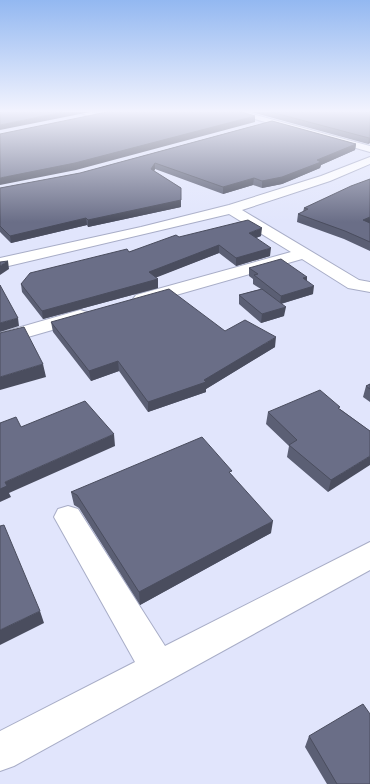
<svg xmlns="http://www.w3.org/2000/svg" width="370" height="784" font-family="'Source Serif 4',serif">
<rect width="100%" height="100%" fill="#e1e5fc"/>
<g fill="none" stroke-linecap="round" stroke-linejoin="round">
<!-- street casing -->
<g stroke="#a8adc7" stroke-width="2">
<g id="street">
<polygon points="79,112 92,112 100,116 95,119"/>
<polygon points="230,112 245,112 370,146 370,152"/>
<polygon points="370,157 370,164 330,181 242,210 359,280 370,282 370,292 348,288 302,259 148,303 142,304 136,303 133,299 136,295 291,252 229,214 0,268 0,258 141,227 229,205 321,176"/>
<polygon points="80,310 87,312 89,316 87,320 0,345 0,333"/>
<polygon points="68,506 78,509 165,646 370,542 370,570 14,766 0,771 0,731 135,662 54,517 58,509"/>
</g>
</g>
<!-- street -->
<use href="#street" fill="#fff" fill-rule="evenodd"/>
</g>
<!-- wall -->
<g fill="#5b5f74">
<polygon points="251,112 370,112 370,143 368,144"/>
<polygon points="272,121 356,144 355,150 321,165 320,168 282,184 262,188 253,185 223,194 155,169 154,171 181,188 181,207 88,227 87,225 11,243 0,232 0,188 80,173"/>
<polygon points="370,179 370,251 344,239 297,222 298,214 303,212 304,208"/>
<polygon points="261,236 256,238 270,256 236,266 219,253 156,277 158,288 43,319 22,292 21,284 179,237"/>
<polygon points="249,268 307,277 307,281 313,294 281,304 284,316 261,323 239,304 239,295 261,289 253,284 253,279 249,276"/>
<polygon points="51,322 225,331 275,347 206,389 206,392 148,412 119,371 91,381 53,332"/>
<polygon points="370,384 370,402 363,397 366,386"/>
<polygon points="340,409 370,431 328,492 287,457 289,446 266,424 268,412"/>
<polygon points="232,475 271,533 140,605 79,508 74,505 71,492"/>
<polygon points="309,736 370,784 327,784 305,747"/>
</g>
<!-- shaded-wall -->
<g fill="#4a4d5e">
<polygon points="63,112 90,112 0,130 0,125"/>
<polygon points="255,116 255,122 76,170 0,185 0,178"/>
<polygon points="369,138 370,138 370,143 368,144"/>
<polygon points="356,144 355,150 321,165 320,168 282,184 262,188 262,181 317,160"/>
<polygon points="155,163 155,169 152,176 151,169"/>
<polygon points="254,178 253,185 223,194 223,187"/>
<polygon points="181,200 181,207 88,227 88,220"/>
<polygon points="370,217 370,224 363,220"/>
<polygon points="86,218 87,225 11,243 10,236"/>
<polygon points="262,228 261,236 248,241 249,233"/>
<polygon points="219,245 219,253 150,280 149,272"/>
<polygon points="271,248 270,256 236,266 236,258"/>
<polygon points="8,261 9,269 0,275 0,266"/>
<polygon points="307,277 306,285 303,278"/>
<polygon points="158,279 158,288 43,319 42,311"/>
<polygon points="314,286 313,294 280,304 281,296"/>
<polygon points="286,307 284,316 261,323 262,314"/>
<polygon points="18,318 19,326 0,332 0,323"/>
<polygon points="276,337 275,347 206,389 206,392 148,412 148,402 204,380"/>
<polygon points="118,361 119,371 91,381 89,371"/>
<polygon points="43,364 46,377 0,390 0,377"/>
<polygon points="114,434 115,446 9,493 11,497 0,502 0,489 5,482"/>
<polygon points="370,456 370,465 328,492 331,480"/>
<polygon points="273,521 271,533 140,605 139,592"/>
<polygon points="40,611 44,623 0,645 0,630"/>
</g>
<!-- building -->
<g fill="#6a6e87" stroke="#4a4d5e">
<polygon points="0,112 63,112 0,125"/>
<polygon points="107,112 242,112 255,116 75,163 0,178 0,134"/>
<polygon points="271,112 370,112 370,138 369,138"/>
<polygon points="272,121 356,144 317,160 321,162 282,177 262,181 254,178 223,187 155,163 151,169 181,188 181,200 88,220 86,218 10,236 0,226 0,188 80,173"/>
<polygon points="370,179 370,217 363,220 370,223 370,242 345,231 298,214 308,209 304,208 351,186"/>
<polygon points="248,220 262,228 249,233 271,248 236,258 219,245 149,272 158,279 42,311 21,284 30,273 127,249 129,252 176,235 179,237"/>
<polygon points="281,259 307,277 303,278 314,286 281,296 254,275 258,274 249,268"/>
<polygon points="8,261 0,266 0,262"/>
<polygon points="0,285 18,318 0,323"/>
<polygon points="169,289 225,331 245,320 276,337 204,380 206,382 148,402 118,361 89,371 51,322"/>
<polygon points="262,289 286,307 262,314 239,295"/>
<polygon points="24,327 43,364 0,377 0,333"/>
<polygon points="370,384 370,389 366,386"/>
<polygon points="320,390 340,407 338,408 370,431 370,456 331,480 289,445 297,440 268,412"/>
<polygon points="85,401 114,434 5,482 7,486 0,489 0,423 16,417 21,427"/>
<polygon points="202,437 232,471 229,472 273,521 139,592 77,495 71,492"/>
<polygon points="4,525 40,611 0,630 0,526"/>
<polygon points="363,704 370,714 370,784 337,784 309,736"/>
</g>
<!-- sky -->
<linearGradient id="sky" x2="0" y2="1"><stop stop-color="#93b8f1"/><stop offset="0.5" stop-color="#f2f3fe"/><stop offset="1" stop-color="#f2f3fe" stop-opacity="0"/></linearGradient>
<rect width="370" height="222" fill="url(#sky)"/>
</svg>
